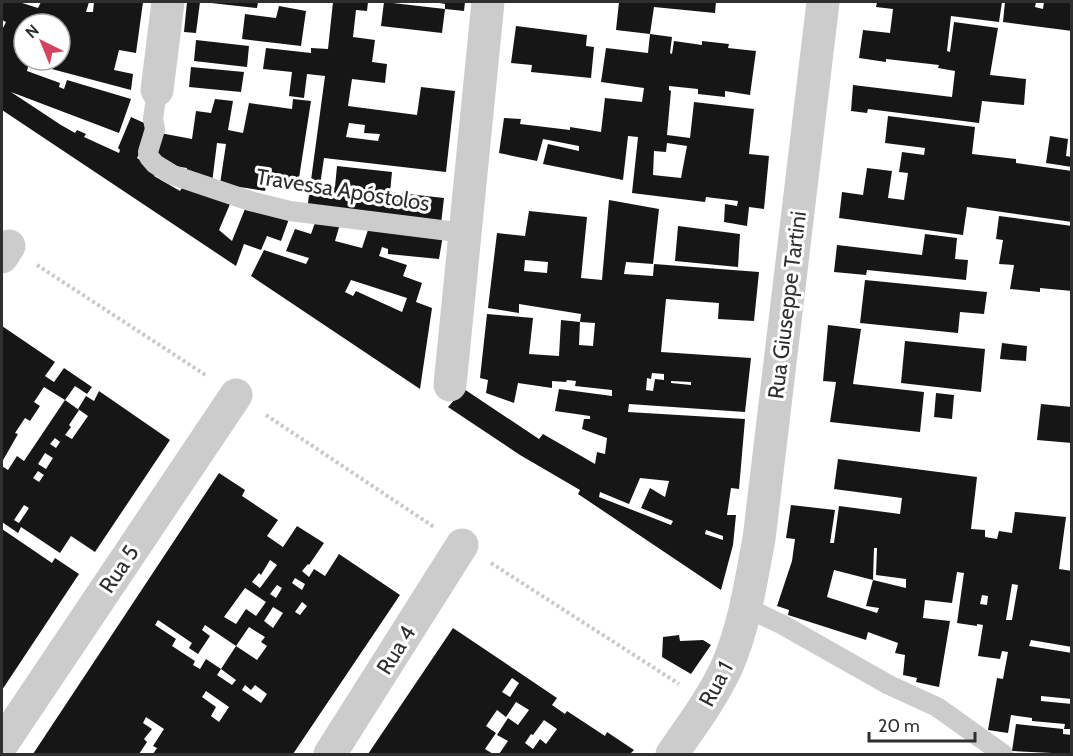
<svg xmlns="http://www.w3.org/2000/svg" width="1073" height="756" font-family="Cabin,sans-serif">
<rect width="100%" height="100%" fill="#fff"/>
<!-- building -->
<g fill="#161616" fill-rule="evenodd">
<path d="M2,2H19L38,8L41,2H89L86,12H93L94,2H143L136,53L119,50L114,70L133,74L131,90L29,63L27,71L60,83L59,87L64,89L67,80L131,99L119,133L11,92L61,125L75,133L77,130L86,134L84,137L119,153L120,150L118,148L131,117L153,127L137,158L157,171L154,176L180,191L185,183L230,204L219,230L232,241L247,204L289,219L281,241L267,236L261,250L244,244L236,266L2,110V30L6,22L2,20ZM24,24H60V60H24Z"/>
<polygon points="187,2 200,2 196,33 184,32"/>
<polygon points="211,2 258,2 257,8 211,3"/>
<path d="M333,2H368L367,11L356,10L353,37L375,40L372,62L387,64L385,83L352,79L348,106L417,115L421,87L455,91L446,172L324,158L320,185L335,187L337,166L392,172L390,192L444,198L441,224L307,210L325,76L307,74L304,98L289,96L292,72L263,69L266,48L311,53V48L328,49ZM349,123L365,125L364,133L380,134L378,141L346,137ZM347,188L385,192V197L347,194Z"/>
<polygon points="384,2 445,9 445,4 434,2 465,2 464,11 445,9 442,33 381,26"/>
<polygon points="619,2 716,2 715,13 654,7 650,34 616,30"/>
<polygon points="877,2 1002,2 999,22 951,16 947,51 950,52 954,22 998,28 990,75 1026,79 1024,105 982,101 979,123 868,109 867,113 851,111 853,85 952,97 955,71 938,68 939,65 886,59 886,62 859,58 863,30 890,33 893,9 876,7"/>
<polygon points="1005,2 1036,2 1035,7 1043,9 1044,2 1072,2 1072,31 1003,22"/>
<polygon points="279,6 306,11 301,46 242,39 245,14 276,18"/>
<polygon points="516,26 587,35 586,46 594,47 591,78 531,72 532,65 511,63"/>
<path d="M650,34L672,37L670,53L672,54L674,41L702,45V41L729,44L728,48L756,51L750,95L725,91V97L698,94V89L669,86V90L671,91L667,135L690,138L694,102L754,109L749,154L769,156L764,209L749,207L747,226L724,222L725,204L737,206L738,201L706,197L705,202L632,193L638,137L628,136L623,180L543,164L548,144L579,151V146L543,139L537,161L499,153L504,118L521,119L520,124L570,130V127L601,132L605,98L642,102L644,88L601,82L606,48L648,53ZM667,143L687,146L681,178L653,175L654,151L666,152Z"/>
<polygon points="196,40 249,46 247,67 194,61"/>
<polygon points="191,67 244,72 241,92 189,87"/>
<polygon points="215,99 233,101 228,130 243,133 249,103 292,109 293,99 311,101 299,178 293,177 292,183 268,179 265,191 220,184 226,144 217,143 212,183 185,177 187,168 167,165 154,157 160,133 192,139 196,111 211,113"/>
<polygon points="888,116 975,127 972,154 1016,159 1016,163 1072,171 1072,222 967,207 963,235 839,218 842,192 863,195 867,168 892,171 888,198 904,200 908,173 899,172 902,152 924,155 925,148 885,143"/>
<polygon points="1050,136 1068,139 1066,156 1072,157 1072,167 1046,163"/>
<path d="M609,200L659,209L653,264L626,262L624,274L653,276L654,264L759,272L754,321L718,319L719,303L666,299L661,352L751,358L745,412L629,404L628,412L745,419L739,489L731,488L727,515H736L733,545L721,590L578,494L580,490L520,455L448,407L464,389L539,439L543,434L595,464L597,452L605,454L607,438L582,429L584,419H590V416L555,411L559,389L612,396V390L575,386L576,381L567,380L566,382L552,381V388L518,383L514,403L486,393L488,380L480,378L487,314L533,318L529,354L559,356L561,320L580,322L579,345L593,346L595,323L580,322L581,314L519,304V313L488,308L497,233L525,236L529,211L587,217L581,278L602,280ZM525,260L548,262L547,273L524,271ZM652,373L664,374V380L655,379L653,391L646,390L647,378L651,379ZM671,381L691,382V385L671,383ZM640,478L669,481L665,497L650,488L641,508L673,521L671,525L599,497L600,492L629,504ZM706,530L723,536V540L705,534Z"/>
<polygon points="999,216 1072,226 1072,291 1040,288 1040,292 1010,289 1014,265 999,264 1003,240 996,239"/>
<path d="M316,220L340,224L335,241L362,248L369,227L443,235L439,259L388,254V249L382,247L379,256L407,265L403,276L422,283L416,302L432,308L420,389L251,276L264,250L306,264L309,258L286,251L295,229L311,234ZM351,280L407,298L402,312L356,291L353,296L345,292Z"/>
<polygon points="678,226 740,234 738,267 675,261"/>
<polygon points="925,234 957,238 955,259 968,260 966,280 867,270 866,275 834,272 837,245 922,255"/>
<polygon points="865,280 987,292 984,314 960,312 958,333 860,323"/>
<polygon points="828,325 861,329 853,384 924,392 920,432 830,422 836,382 823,381"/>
<polygon points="2,326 55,362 45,376 54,382 64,368 92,387 87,394 75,386 65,400 44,387 34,402 40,406 30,421 25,418 15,433 18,434 2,462"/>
<polygon points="905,341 985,349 981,392 901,383"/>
<polygon points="1002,343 1027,346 1026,361 1000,359"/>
<path d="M99,391L170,440L95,552L71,536L60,553L21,527L18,533L2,522V466L8,470L17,456L24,461L65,400L79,410L69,425L71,427L65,435L72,439L88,416L78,409L86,396L94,401ZM55,438L60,442L56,448L50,444ZM45,453L53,458L46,469L38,464ZM38,471L44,475L39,482L33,478ZM24,505L29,508L19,523L14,520Z"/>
<polygon points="936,393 954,395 952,419 934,417"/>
<polygon points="1041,404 1072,407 1072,443 1037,440"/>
<path d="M838,459L977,477L971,529L985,530V537L997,539L999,531L1012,533L1015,512L1066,517L1059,569L1072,571V647L1031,640L1029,646L1072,653V699L1041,696V701L1072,704V729H1064L1065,724L1032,721V718L1011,715L1008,733L988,730L997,678L1003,679L1008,652L1002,651L1000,659L978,656L983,625L977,624V626L957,623L964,573L957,572L952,603L925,600L923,618L950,621L939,687L916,682L917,678L903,675L905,655L895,653L898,643L868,632L866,640L788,615L789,610L777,606L792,561L795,539L786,538L791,505L835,510L830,543H834L839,506L900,514L902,498L834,489ZM874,548H877L876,575L906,579V588L873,580L866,606L879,608L877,613L827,597L834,570L873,580ZM1012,584L1018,585L1012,620H1006ZM982,595L988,596L987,605L980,604Z"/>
<path d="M219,473L245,490L242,496L278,520L267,536L283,547L297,526L324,543L309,565L308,564L302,571L309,577L314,569L325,576L339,554L400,595L293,754H153L157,748L153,746L164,729L146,717L143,723L152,729L144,739L147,742L139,754H33ZM270,560L277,565L260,588L252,582L259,573L261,575ZM295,578L305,584L302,590L292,583ZM277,585L282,588L276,598L270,594ZM245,588L266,602L256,616L246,609L236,624L224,617ZM302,602L307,606L300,615L295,612ZM273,607L283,613L273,628L264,621ZM158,620L192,643L189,648L198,654L210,636L202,630L205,625L236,646L249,627L265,637L261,642L267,646L257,660L236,646L221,669L236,680L232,685L217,675L221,669L206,659L200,669L193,665L195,661L172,646L176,639L155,625ZM245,685L251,690L255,685L267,694L261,703L242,690ZM206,691L229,707L219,722L211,716L216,707L202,697Z"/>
<polygon points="2,529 52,563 55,558 79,574 2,690"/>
<path d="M453,628L557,698L552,705L565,714L567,711L605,736L607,732L634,750L630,754H499L508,741L497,735L508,718L518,725L529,710L516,702L506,717L497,710L486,726L496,733L485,749L493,754H368ZM512,678L519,683L510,697L502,692ZM544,720L557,729L546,744L540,739L533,749L525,743L531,734L533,735Z"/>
<polygon points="679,635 680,641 703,640 711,645 691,674 662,657 663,637"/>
<polygon points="1016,724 1063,729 1063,734 1072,735 1072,754 1012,751"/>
</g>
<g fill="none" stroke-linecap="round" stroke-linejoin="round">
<!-- path -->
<g stroke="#c9c9c9" stroke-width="4" stroke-dasharray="3 3" stroke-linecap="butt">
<polyline points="37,265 207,376"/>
<polyline points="266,415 434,527"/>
<polyline points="491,563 679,684"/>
</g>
<!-- lane -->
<g stroke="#ccc" stroke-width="20">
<polyline points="157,90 153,119 155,129 148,152 149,157 155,164 173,175 250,201 290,211 465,233"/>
<polyline points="745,607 783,625 889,685 937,707 1003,754"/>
</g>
<!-- street -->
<g stroke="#ccc" stroke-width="33">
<polyline points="157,90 168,2"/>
<polyline points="2,257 9,246"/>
<polyline points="450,385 488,2"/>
<polyline points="2,744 236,395"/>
<polyline points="330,754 462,545"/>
<path d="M672,754C692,725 714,696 728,664C745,624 751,580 759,539L823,2"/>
</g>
</g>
<g text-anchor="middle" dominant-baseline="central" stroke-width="6" stroke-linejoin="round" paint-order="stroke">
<!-- street labels -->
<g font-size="22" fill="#2f2f2f" stroke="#fff">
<text transform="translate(343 190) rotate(9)">Travessa Apóstolos</text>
<text transform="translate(787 305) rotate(-83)">Rua Giuseppe Tartini</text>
<text transform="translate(119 569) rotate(-56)">Rua 5</text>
<text transform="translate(396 650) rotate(-58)">Rua 4</text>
<text transform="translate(716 684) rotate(-62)">Rua 1</text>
</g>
</g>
<!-- border -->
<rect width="1073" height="756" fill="none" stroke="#2f2f2f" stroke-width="6"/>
<!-- north arrow -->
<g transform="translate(42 42) rotate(317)"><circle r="28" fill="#ffffff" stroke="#acacac" stroke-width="1.5"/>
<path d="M0-4.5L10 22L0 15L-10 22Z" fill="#d34463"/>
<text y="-9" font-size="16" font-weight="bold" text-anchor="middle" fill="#2f2f2f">N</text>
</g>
<!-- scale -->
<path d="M869 732v9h106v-9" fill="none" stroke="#2f2f2f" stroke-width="3"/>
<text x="878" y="732" font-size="18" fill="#2f2f2f" stroke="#ffffff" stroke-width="4.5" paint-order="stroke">20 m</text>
</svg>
